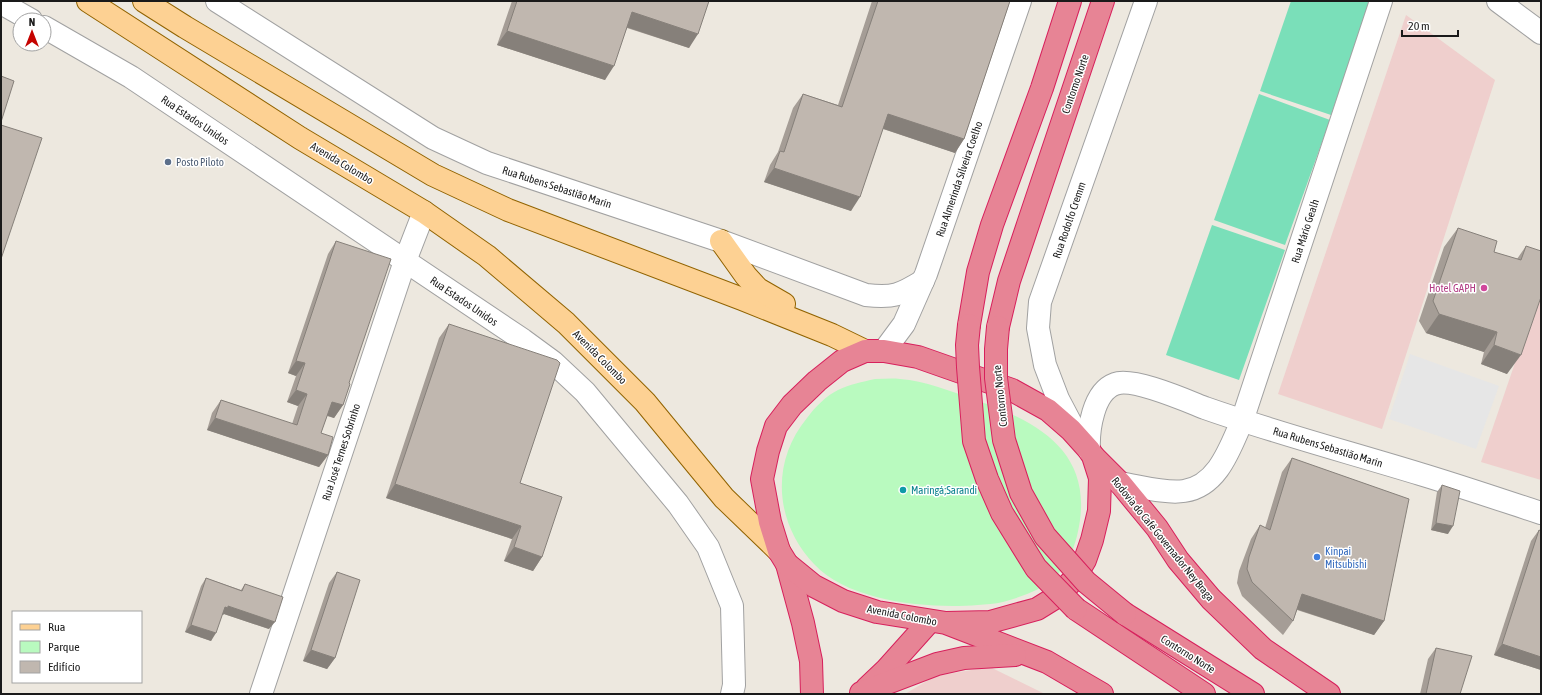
<svg xmlns="http://www.w3.org/2000/svg" width="1542" height="695" font-family="'Asap Condensed',sans-serif">
<rect width="100%" height="100%" fill="#ede8df"/>
<!-- commercial -->
<g fill="#efcfcd">
<polygon points="1406,15 1495,80 1382,429 1278,394"/>
<polygon points="1541,287 1541,480 1481,462"/>
<polygon points="990,667 1045,694 905,694 935,676"/>
</g>
<!-- park -->
<path fill="#b9fabf" d="M875,379C883,379 892,378 900,379C925,381 950,391 973,399C1041,422 1097,454 1077,536C1066,579 1042,591 1003,602C995,604 986,604 978,605C929,609 849,602 814,564C775,523 770,463 807,418C815,407 826,396 838,390C850,384 862,382 875,379Z"/>
<!-- pitch -->
<g fill="#7adfb9">
<polygon points="1291,1 1370,1 1331,115 1260,91"/>
<polygon points="1259,94 1330,120 1285,245 1214,220"/>
<polygon points="1212,225 1285,250 1239,380 1166,355"/>
</g>
<!-- parking -->
<polygon fill="#e6e6e6" points="1410,354 1499,386 1476,449 1389,419"/>
<g fill="none" stroke-linecap="round" stroke-linejoin="round">
<!-- minor casing -->
<g stroke="#a1a1a1" stroke-width="24">
<g id="minor">
<path d="M217,1L433,138L487,163L721,241L866,295C894,298 900,295 923,281"/>
<polyline points="1498,1 1541,33"/>
<polyline points="1,3 31,20"/>
<polyline points="44,27 131,77 523,340 553,362 585,392 678,504 708,547 732,606 734,685 732,694"/>
<polyline points="884,351 904,324 926,274 1020,1"/>
<polyline points="1077,435 1058,399 1045,365 1038,328 1040,302 1146,1"/>
<path d="M1089,450C1088,430 1093,392 1115,384C1133,377 1187,401 1205,408C1276,433 1348,452 1420,474C1460,486 1501,500 1541,513"/>
<path d="M1120,483C1139,486 1166,494 1184,491C1218,486 1230,448 1242,421L1381,1"/>
<polyline points="261,694 405,261 424,212"/>
</g>
</g>
<!-- major casing -->
<g stroke="#916300" stroke-width="24">
<g id="major">
<polyline points="88,1 300,138 424,212 487,256 566,323 645,402 724,498 779,551"/>
<polyline points="144,1 185,27 433,175 508,210 742,299 832,335 865,351"/>
<polyline points="721,241 746,276 758,289 784,304"/>
</g>
</g>
<!-- highway casing -->
<g stroke="#d7205c" stroke-width="24">
<g id="highway">
<polyline points="969,325 978,272 992,225 1042,88 1070,1"/>
<polyline points="998,327 1009,281 1103,1"/>
<polyline points="1094,457 1120,483 1157,528 1178,560 1211,599 1263,649 1329,694"/>
<polyline points="787,564 803,623 811,661 812,694"/>
<polyline points="1076,609 1204,694"/>
<polyline points="1125,614 1253,694"/>
<polyline points="946,623 990,622 1037,609 1058,596 1073,580 1085,560 1092,540 1099,511 1100,478 1093,456 1089,450 1071,430 1048,410 1012,390 918,357 884,351 865,351 842,361 817,381 792,405 776,426 768,451 762,479 770,522 779,551 787,564 814,586 843,601 877,612 946,623 1047,662 1102,694"/>
<polyline points="867,688 886,670 929,622"/>
<polyline points="861,693 937,664 964,658 1015,655"/>
</g>
</g>
<!-- minor -->
<use href="#minor" stroke="#fff" stroke-width="22"/>
<!-- major -->
<use href="#major" stroke="#fdd193" stroke-width="22"/>
<!-- highway -->
<use href="#highway" stroke="#e78495" stroke-width="22"/>
<!-- highway-bridge casing -->
<g stroke="#d7205c" stroke-width="24" stroke-linecap="butt">
<g id="highway-bridge">
<polyline points="969,325 967,345 968,367 974,441 987,479 1002,513 1036,568 1076,609"/>
<polyline points="998,327 996,349 996,378 1004,440 1021,493 1045,536 1086,582 1125,614"/>
</g>
</g>
<!-- highway-bridge -->
<use href="#highway-bridge" stroke="#e78495" stroke-width="22"/>
</g>
<!-- wall -->
<g fill="#a59d96">
<polygon points="512,1 709,1 689,48 627,28 605,80 497,45"/>
<polygon points="872,1 1010,1 964,139 955,153 883,129 851,211 764,182 770,165 778,152 793,108 803,94 838,105"/>
<polygon points="1458,228 1494,252 1517,259 1526,246 1507,374 1481,364 1484,352 1426,333 1419,321 1444,247"/>
<polygon points="336,241 349,383 343,405 334,418 327,416 321,433 328,455 319,467 207,430 212,413 221,400 292,424 298,406 287,402 296,376 288,373 328,254"/>
<polygon points="449,324 520,483 542,557 533,571 504,561 512,539 386,498 439,338"/>
<polygon points="1292,458 1384,621 1374,635 1297,610 1293,621 1283,635 1242,596 1237,583 1239,571 1251,539 1260,525 1265,528 1282,472"/>
<polygon points="1442,485 1448,534 1431,530 1437,492"/>
<polygon points="1539,530 1541,531 1541,670 1494,655 1531,541"/>
<polygon points="337,572 335,658 327,669 303,661 329,583"/>
<polygon points="206,578 241,590 245,584 269,629 224,614 222,615 211,641 185,632 201,586"/>
<polygon points="1436,648 1460,694 1420,694 1428,659"/>
</g>
<!-- shaded-wall -->
<g fill="#86807a">
<polygon points="632,12 698,34 689,48 623,26"/>
<polygon points="507,31 614,66 605,80 497,45"/>
<polygon points="888,114 964,139 955,153 878,127"/>
<polygon points="774,168 860,197 851,211 764,182"/>
<polygon points="1439,314 1497,332 1484,352 1426,333"/>
<polygon points="1494,345 1521,355 1507,374 1481,364"/>
<polygon points="296,361 305,363 296,376 288,373"/>
<polygon points="296,390 307,394 298,406 287,402"/>
<polygon points="332,402 343,405 334,418 323,414"/>
<polygon points="215,418 328,455 319,467 207,430"/>
<polygon points="395,484 521,526 512,539 386,498"/>
<polygon points="1436,523 1453,526 1448,534 1431,530"/>
<polygon points="514,547 542,557 533,571 504,561"/>
<polygon points="1302,594 1384,621 1374,635 1293,608"/>
<polygon points="228,606 275,622 269,629 224,614 223,615 220,614 225,607"/>
<polygon points="191,625 216,633 211,641 185,632"/>
<polygon points="1502,644 1541,657 1541,670 1494,655"/>
<polygon points="311,650 335,658 327,669 303,661"/>
</g>
<!-- building -->
<g fill="#c0b7af" stroke="#86807a">
<polygon points="517,1 709,1 698,34 632,12 614,66 507,31"/>
<polygon points="878,1 1010,1 964,139 888,114 860,197 774,168 780,151 784,152 803,94 842,107"/>
<polygon points="1,76 14,81 1,122"/>
<polygon points="1,125 42,138 1,259"/>
<polygon points="1458,228 1497,241 1494,252 1521,260 1526,246 1541,251 1541,297 1521,355 1494,345 1497,332 1439,314 1433,301"/>
<polygon points="336,241 391,259 349,383 350,384 343,405 332,402 321,433 333,437 328,455 215,418 221,400 297,425 307,394 296,390 305,363 296,361"/>
<polygon points="449,324 557,360 560,363 520,483 562,497 542,557 514,547 521,526 395,484"/>
<polygon points="1292,458 1409,499 1384,621 1302,594 1293,621 1252,582 1247,569 1249,557 1260,525 1270,530"/>
<polygon points="1442,485 1460,491 1453,526 1436,523"/>
<polygon points="1539,530 1541,531 1541,657 1502,644"/>
<polygon points="337,572 360,580 335,658 311,650"/>
<polygon points="206,578 242,591 245,584 283,597 275,622 228,606 228,608 225,607 216,633 191,625"/>
<polygon points="1436,648 1472,656 1460,694 1426,694"/>
</g>
<!-- markers -->
<circle fill="#5c6f8a" stroke="#fff" stroke-width="1.5" cx="168" cy="162" r="4"/>
<circle fill="#d1479c" stroke="#fff" stroke-width="1.5" cx="1484" cy="288" r="4"/>
<circle fill="#0f9aa8" stroke="#fff" stroke-width="1.5" cx="903" cy="490" r="4"/>
<circle fill="#3f7fe0" stroke="#fff" stroke-width="1.5" cx="1317" cy="557" r="4"/>
<g text-anchor="middle" dominant-baseline="central" stroke-width="3" stroke-linejoin="round" paint-order="stroke">
<!-- street labels -->
<g font-size="11" fill="#1a1a1a" stroke="#fff">
<text transform="translate(1075 84) rotate(-71)">Contorno Norte</text>
<text transform="translate(195 120) rotate(34)">Rua Estados Unidos</text>
<text transform="translate(342 163) rotate(31)">Avenida Colombo</text>
<text transform="translate(959 179) rotate(-71)">Rua Almerinda Silveira Coelho</text>
<text transform="translate(557 187) rotate(18)">Rua Rubens Sebastião Marin</text>
<text transform="translate(1069 220) rotate(-71)">Rua Rodolfo Cremm</text>
<text transform="translate(1305 231) rotate(-72)">Rua Mário Gealh</text>
<text transform="translate(464 301) rotate(34)">Rua Estados Unidos</text>
<text transform="translate(600 357) rotate(45)">Avenida Colombo</text>
<text transform="translate(1000 396) rotate(-96)">Contorno Norte</text>
<text transform="translate(1328 447) rotate(17)">Rua Rubens Sebastião Marin</text>
<text transform="translate(341 452) rotate(-72)">Rua José Ternes Sobrinho</text>
<text transform="translate(1163 539) rotate(51)">Rodovia do Café Governador Ney Braga</text>
<text transform="translate(902 615) rotate(11)">Avenida Colombo</text>
<text transform="translate(1188 654) rotate(32)">Contorno Norte</text>
</g>
<!-- service labels -->
<g font-size="11" fill="#4e5e75" stroke="#fff" text-anchor="start">
<text x="176" y="162">Posto Piloto</text>
</g>
<!-- hotel labels -->
<g font-size="11" fill="#b23c85" stroke="#fff" text-anchor="end">
<text x="1476" y="288">Hotel GAPH</text>
</g>
<!-- culture labels -->
<g font-size="11" fill="#0d838f" stroke="#fff" text-anchor="start">
<text x="911" y="490">Maringá;Sarandi</text>
</g>
<!-- shop labels -->
<g font-size="11" fill="#366cbe" stroke="#fff" text-anchor="start">
<text x="1325" y="551">Kinpai<tspan x="1325" dy="13">Mitsubishi</tspan></text>
</g>
</g>
<!-- border -->
<rect width="1542" height="695" fill="none" stroke="#1a1a1a" stroke-width="4"/>
<!-- legend -->
<rect x="12" y="611" width="130" height="72" fill="#ffffff" stroke="#a3a3a3"/>
<rect x="20" y="624" width="20" height="6" fill="#fdd193" stroke="#a3a3a3"/>
<text x="48" y="631" font-size="12" fill="#1a1a1a">Rua</text>
<rect x="20" y="641" width="20" height="12" fill="#b9fabf" stroke="#a3a3a3"/>
<text x="48" y="651" font-size="12" fill="#1a1a1a">Parque</text>
<rect x="20" y="661" width="20" height="12" fill="#c0b7af" stroke="#a3a3a3"/>
<text x="48" y="671" font-size="12" fill="#1a1a1a">Edifício</text>
<!-- north arrow -->
<g transform="translate(32 32)"><circle r="19" fill="#ffffff" stroke="#a3a3a3"/>
<path d="M0-3L7 15L0 10L-7 15Z" fill="#c50300"/>
<text y="-6" font-size="11" font-weight="bold" text-anchor="middle" fill="#1a1a1a">N</text>
</g>
<!-- scale -->
<path d="M1402 30v6h56v-6" fill="none" stroke="#1a1a1a" stroke-width="2"/>
<text x="1408" y="30" font-size="12" fill="#1a1a1a" stroke="#ffffff" stroke-width="3" paint-order="stroke">20 m</text>
</svg>
